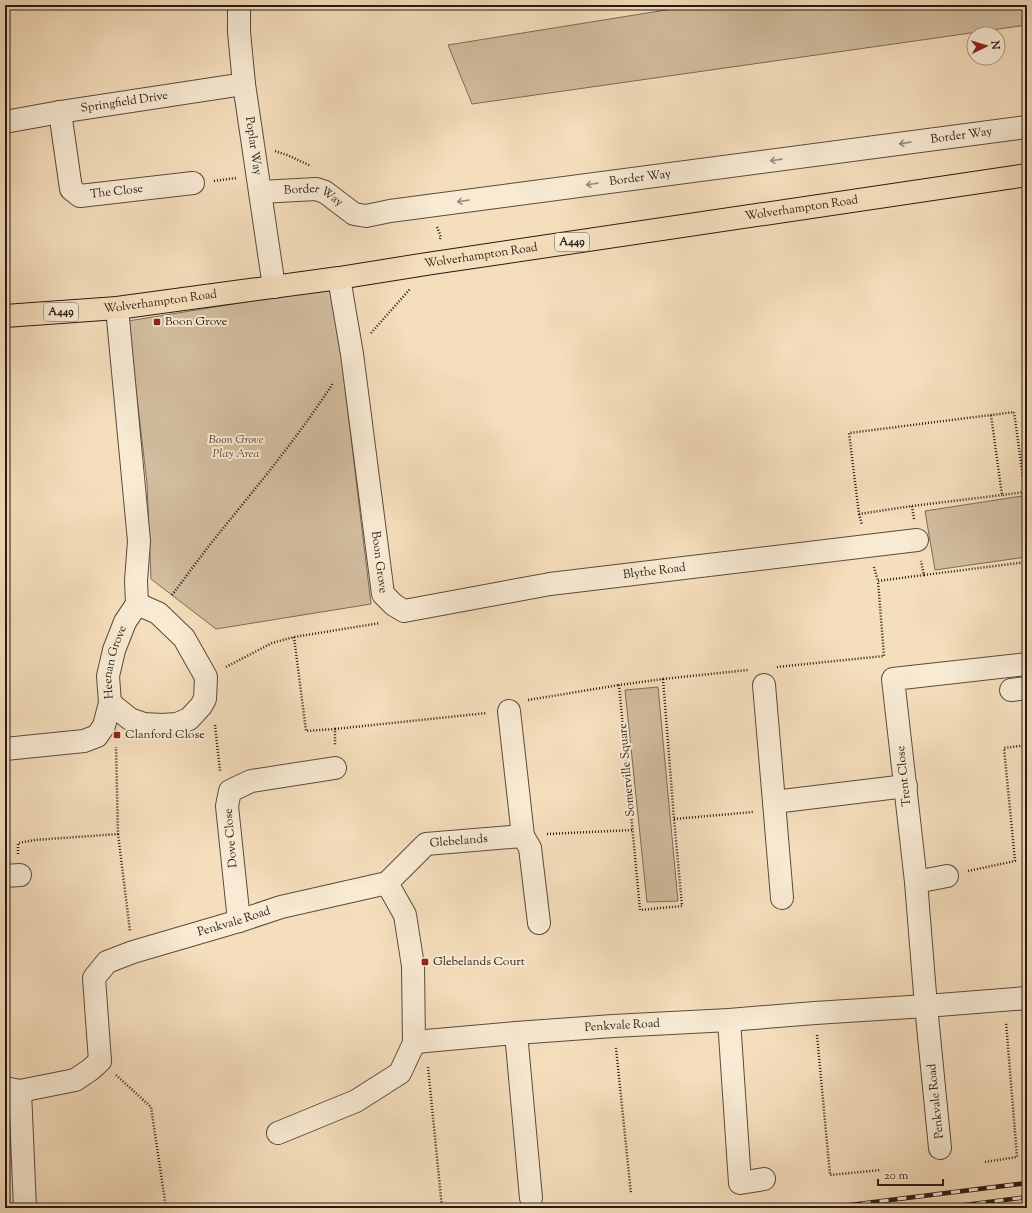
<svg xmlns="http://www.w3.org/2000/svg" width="1032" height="1213" font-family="'Sorts Mill Goudy',serif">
<rect width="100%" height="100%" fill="#f5debc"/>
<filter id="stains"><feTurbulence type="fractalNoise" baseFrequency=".005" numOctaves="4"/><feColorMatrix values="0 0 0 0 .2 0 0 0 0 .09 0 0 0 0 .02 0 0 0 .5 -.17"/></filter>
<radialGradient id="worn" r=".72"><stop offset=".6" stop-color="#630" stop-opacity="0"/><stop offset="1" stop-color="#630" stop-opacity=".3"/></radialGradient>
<!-- green -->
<g fill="#d2bd9f" stroke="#7c6c5a">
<polygon points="697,5 1027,5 1027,25 472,104 448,45"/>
<polygon points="333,288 371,604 216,629 151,579 147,483 128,321"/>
<polygon points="1022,496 1026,557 935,570 925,511"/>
<polygon points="658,687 678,901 647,902 625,690"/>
</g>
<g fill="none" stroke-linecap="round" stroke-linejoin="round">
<!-- minor casing -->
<g stroke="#5a4b3e" stroke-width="24">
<g id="minor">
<path id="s1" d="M239,5V32L244,84L274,287"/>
<path id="s2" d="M60,112L71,189L80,196L193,183"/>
<path id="s3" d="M5,122L60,112L244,84"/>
<path id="s4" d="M260,192L316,189L325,192L354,214L366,216L390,211L1027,127"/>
<path id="s5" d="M339,278L352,354L383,594L394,605L404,611L550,584L917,540"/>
<polyline points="764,685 774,802"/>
<polyline points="1011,690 1027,688"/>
<polyline points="110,703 130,719 144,724 162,725 177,724 189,719 201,706 205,699 206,677 184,638 158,613 137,604"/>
<polyline points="509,711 523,836 530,848 539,923"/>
<path id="s6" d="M5,749L84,741L97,736L104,726L110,703L108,676L114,650L125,622L137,604L136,581L139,541L117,308"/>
<polyline points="5,876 20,875"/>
<polyline points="916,882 947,876"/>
<path id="s7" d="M387,883L426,844L523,836"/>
<polyline points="782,898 774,802 906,786"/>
<polyline points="239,921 227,806 230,791 251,781 335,768"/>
<polyline points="729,1020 740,1183 764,1179"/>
<polyline points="516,1033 531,1198"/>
<path id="s8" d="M414,1043L426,1041L516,1033L613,1026L729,1020L815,1013L926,1006L1027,998"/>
<path id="s9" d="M5,1088L20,1091L75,1080L90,1070L100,1061L94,978L107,962L133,952L239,921L281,907L387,883L405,915L413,966L414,1043L400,1073L356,1101L278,1133"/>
<polyline points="20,1091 25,1208"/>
<polyline points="940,1148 926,1006 916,882 893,679 1027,664"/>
</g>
</g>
<!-- highway casing -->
<g stroke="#271a14" stroke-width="24">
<g id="highway">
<path id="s10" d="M5,316L117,308L339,278L433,263L1027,175"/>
</g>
</g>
<!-- path -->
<g stroke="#271a14" stroke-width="2.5" stroke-dasharray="1 2" stroke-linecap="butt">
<polyline points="275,151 287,155 311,166"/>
<polyline points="214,181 236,178"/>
<polyline points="437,227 441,237 440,239"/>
<polyline points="371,333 410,289"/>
<polyline points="1025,492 1027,516"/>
<polyline points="912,506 1002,495"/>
<polyline points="859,514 862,525"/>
<polyline points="914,519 912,506 859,514 849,433 991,415 1014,412 1025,492 1002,495 991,415"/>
<polyline points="874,567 878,581"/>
<polyline points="924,575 1027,562"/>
<path d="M172,595C185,578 198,560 212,542C254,490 297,439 333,383"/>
<polyline points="294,637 306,731 335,729 335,746"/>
<polyline points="226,667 272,643 294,637 380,623"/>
<polyline points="777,667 884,656 878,581 924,575 921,561"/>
<polyline points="663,679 748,670"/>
<polygon points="663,679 674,819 682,906 640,910 619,685"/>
<polyline points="528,700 619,685"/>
<polyline points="215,725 220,771"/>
<polyline points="335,729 487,713"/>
<polyline points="674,819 753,812"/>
<polyline points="118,834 130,931"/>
<polyline points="547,834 633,830"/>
<polyline points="18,854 18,843 35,840 118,834 116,747"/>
<polyline points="968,871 1015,861 1004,748 1027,745"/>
<polyline points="817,1035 830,1175 881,1170"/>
<polyline points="616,1048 631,1194"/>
<polyline points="428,1067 442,1208"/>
<polyline points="116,1075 151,1107 166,1208"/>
<polyline points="985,1162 1017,1157 1006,1022"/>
</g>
<!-- minor -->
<use href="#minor" stroke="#f8ead3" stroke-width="22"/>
<!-- highway -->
<use href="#highway" stroke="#f5debc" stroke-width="22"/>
<!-- rail casing -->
<g stroke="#271a14" stroke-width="4.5">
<g id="rail">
<polyline points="826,1208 1027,1183"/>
<polyline points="941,1208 1027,1197"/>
</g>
</g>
<!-- rail -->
<use href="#rail" stroke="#f8ead3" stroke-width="3" stroke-dasharray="9" stroke-linecap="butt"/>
</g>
<!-- one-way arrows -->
<defs><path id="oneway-shaft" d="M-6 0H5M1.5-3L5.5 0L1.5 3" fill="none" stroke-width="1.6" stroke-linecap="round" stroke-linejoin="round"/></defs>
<g stroke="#9a8c7d">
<use href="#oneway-shaft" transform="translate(905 143) rotate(172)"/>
<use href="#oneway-shaft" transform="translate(776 160) rotate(172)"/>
<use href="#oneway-shaft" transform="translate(592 184) rotate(172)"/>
<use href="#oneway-shaft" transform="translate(463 201) rotate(172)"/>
</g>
<!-- markers -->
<g fill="#8f2418" stroke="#f8ead3" stroke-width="1.5">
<rect x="153" y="318" width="8" height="8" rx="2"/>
<rect x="113" y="731" width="8" height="8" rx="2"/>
<rect x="421" y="958" width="8" height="8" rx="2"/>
</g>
<g text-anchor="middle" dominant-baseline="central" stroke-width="4" stroke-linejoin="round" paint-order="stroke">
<!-- shield labels -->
<g fill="#f8ead3" stroke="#66584d" stroke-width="1">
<rect x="555" y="233" width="34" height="18" rx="3"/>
<rect x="44" y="303" width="34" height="18" rx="3"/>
</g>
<g font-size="11" font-weight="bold" fill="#271a14">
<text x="572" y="242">A449</text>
<text x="61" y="312">A449</text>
</g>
<!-- street labels -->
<g font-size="12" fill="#271a14" stroke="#f8ead3">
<text stroke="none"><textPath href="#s3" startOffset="121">Springfield Drive</textPath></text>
<text stroke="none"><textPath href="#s4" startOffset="715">Border Way</textPath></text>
<text stroke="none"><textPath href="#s1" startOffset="142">Poplar Way</textPath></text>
<text stroke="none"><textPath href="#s4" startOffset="391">Border Way</textPath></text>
<text stroke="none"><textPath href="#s2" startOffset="126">The Close</textPath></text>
<text stroke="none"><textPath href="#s4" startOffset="55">Border Way</textPath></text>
<text stroke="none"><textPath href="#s10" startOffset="804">Wolverhampton Road</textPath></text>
<text stroke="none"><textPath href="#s10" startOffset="480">Wolverhampton Road</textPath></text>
<text stroke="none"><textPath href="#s10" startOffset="156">Wolverhampton Road</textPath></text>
<text stroke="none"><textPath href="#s5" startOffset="287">Boon Grove</textPath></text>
<text stroke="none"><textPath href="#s5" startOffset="600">Blythe Road</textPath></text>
<text stroke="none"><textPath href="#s6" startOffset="171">Heenan Grove</textPath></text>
<text transform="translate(627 770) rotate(-95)">Somerville Square</text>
<text transform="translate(904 776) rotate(-96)">Trent Close</text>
<text transform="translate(231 838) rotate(-95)">Dove Close</text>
<text stroke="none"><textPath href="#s7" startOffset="88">Glebelands</textPath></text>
<text stroke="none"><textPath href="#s9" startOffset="340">Penkvale Road</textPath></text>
<text stroke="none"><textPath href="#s8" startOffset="209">Penkvale Road</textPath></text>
<text transform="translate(936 1101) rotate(-96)">Penkvale Road</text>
</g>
<!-- poi labels -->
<g font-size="12" fill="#271a14" stroke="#f8ead3" text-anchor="start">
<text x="165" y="322">Boon Grove</text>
<text x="125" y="735">Clanford Close</text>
<text x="433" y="962">Glebelands Court</text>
</g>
<!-- park labels -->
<g font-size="12" font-style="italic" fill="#5a4b3e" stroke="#f8ead3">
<text x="236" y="440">Boon Grove<tspan x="236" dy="14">Play Area</tspan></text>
</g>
</g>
<!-- margin -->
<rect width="1032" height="1213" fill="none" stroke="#f5debc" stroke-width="20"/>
<rect x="6" y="6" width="1020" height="1201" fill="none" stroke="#271a14" stroke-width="2"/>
<rect x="10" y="10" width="1012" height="1193" fill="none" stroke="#271a14"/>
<!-- north arrow -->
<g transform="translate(986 46) rotate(85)"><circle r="19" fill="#f8ead3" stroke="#a49787"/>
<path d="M0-3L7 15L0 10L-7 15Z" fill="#8f2418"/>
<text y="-6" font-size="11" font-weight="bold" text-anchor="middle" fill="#271a14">N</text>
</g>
<!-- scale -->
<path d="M878 1179v6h65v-6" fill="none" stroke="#271a14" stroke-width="2"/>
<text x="884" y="1179" font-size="12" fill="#271a14" stroke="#f8ead3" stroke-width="3" paint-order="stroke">20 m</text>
<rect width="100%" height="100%" filter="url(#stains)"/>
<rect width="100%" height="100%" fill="url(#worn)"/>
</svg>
